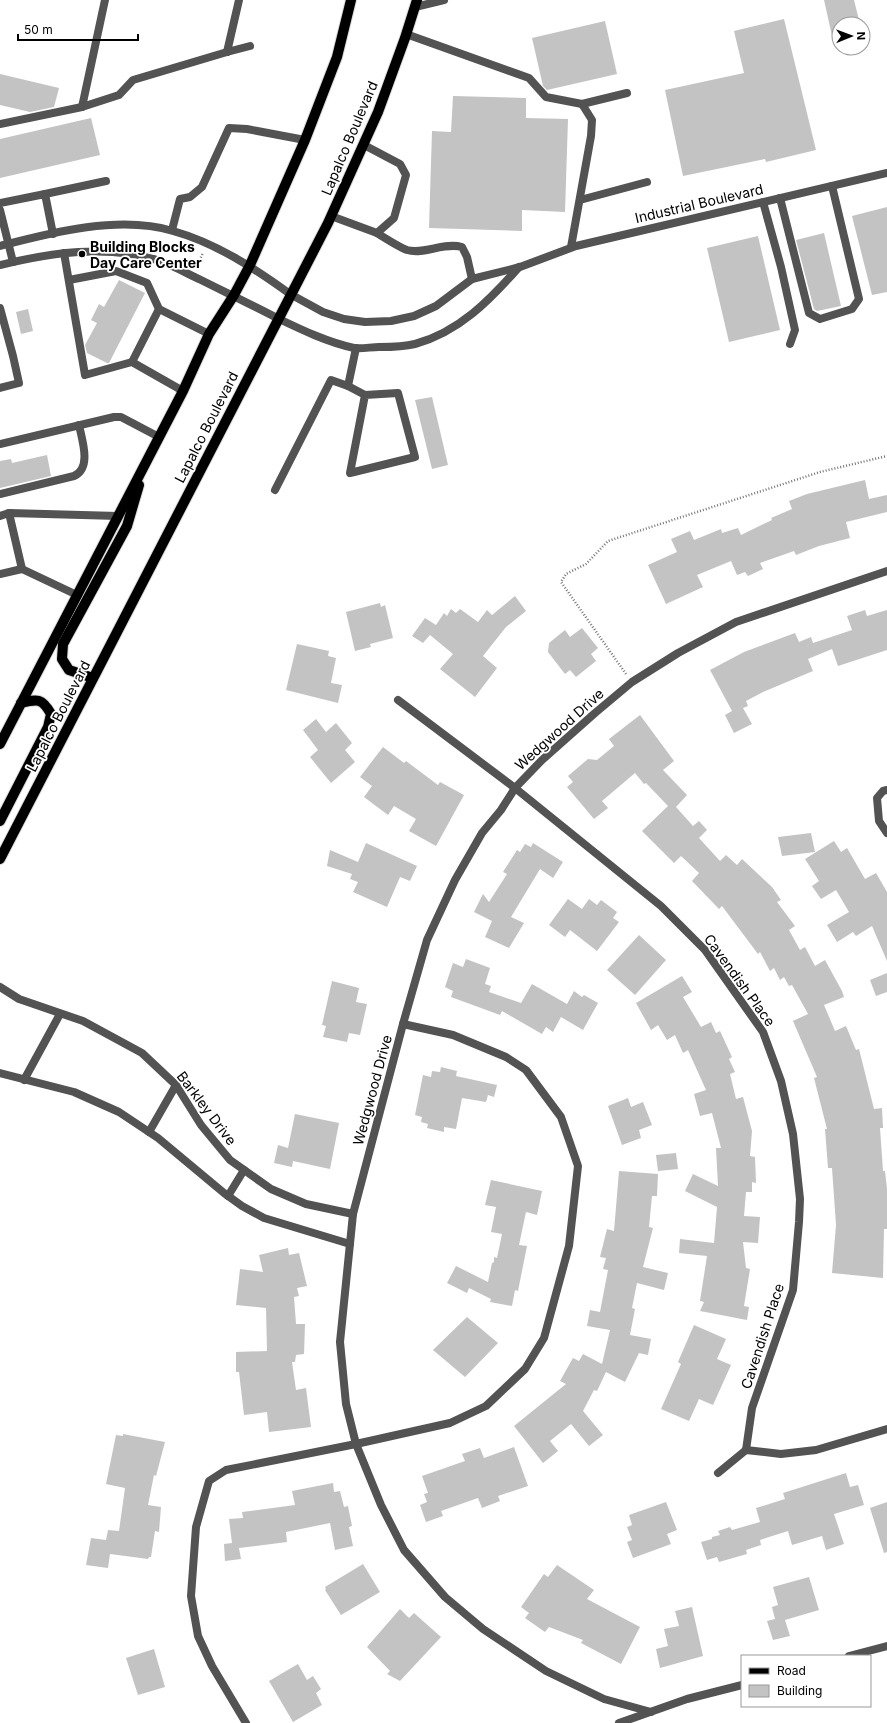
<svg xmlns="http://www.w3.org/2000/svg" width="887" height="1723" font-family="Inter,sans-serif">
<rect width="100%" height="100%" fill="#fff"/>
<!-- building -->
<g fill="#c3c3c3">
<polygon points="824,0 854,0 860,24 839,24 839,44 834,45"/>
<polygon points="784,19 816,150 766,162 765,159 683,176 665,90 744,73 734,31"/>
<polygon points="605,21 617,74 547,90 543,86 532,38"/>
<polygon points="0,74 59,88 54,107 30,112 0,105"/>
<polygon points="453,96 526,98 526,118 568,119 565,212 522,210 522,231 429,228 432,131 451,132"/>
<polygon points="91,118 100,155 0,178 0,139"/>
<polygon points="887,207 887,292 872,295 852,216"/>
<polygon points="824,233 841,306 817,311 814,309 796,240"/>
<polygon points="758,236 780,330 729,342 707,248"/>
<polygon points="119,280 145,293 109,363 107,363 87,353 85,345 97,323 91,320 99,304 104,307"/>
<polygon points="28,309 33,331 21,334 16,312"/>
<polygon points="432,397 448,465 432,469 415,400"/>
<polygon points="47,455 51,476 0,488 0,461 11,459 12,463"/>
<polygon points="865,480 869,499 887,495 887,512 846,522 850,538 819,546 796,555 794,551 760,563 763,569 748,576 745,572 737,575 731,561 697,575 703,587 666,604 648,565 677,552 671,539 690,531 694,540 721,529 722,533 738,528 741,535 772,520 771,518 792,509 789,501 807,494"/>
<polygon points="515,596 526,611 506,627 483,656 497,668 475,697 440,669 453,654 430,635 423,643 412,636 425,618 436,625 444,613 447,616 451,609 456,613 460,609 478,622 487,610 492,615"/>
<polygon points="380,603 381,607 385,605 393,638 370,644 371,647 355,651 346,612"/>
<polygon points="865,610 867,616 887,610 887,650 838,666 832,649 808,659 813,671 763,692 746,701 748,706 743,708 752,724 734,733 725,715 732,711 710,670 744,652 795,633 799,642 811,637 813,643 852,630 847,616"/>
<polygon points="582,628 598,648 591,654 596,661 576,677 570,670 565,674 548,652 549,643 565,630 570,637"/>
<polygon points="297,644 329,651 328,656 336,658 331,683 342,685 338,703 286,690"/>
<polygon points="640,715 674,761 663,770 687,795 676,807 693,826 699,821 707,830 699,838 720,861 726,855 737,865 742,859 772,887 781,900 777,902 795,926 789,930 800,950 805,947 815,966 825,960 842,991 844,997 824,1005 835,1031 846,1026 856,1050 859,1049 874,1109 882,1108 883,1128 880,1128 883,1171 885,1171 887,1189 887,1229 884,1229 883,1278 832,1273 836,1225 832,1168 828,1168 825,1129 827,1129 814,1078 817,1077 793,1021 808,1014 792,985 789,986 784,977 780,980 774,968 770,971 760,952 758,954 722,906 719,909 692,881 699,873 681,856 674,863 642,831 668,806 646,783 644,784 635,773 602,801 608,808 594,819 567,787 573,782 568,776 588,759 597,760 614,746 609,739"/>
<polygon points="316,719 326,732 336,723 352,743 345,750 355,762 331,783 310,757 318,750 303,730"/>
<polygon points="383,747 404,763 406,761 438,785 440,782 464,795 436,846 409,831 416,819 394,806 388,815 364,797 372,786 360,777"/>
<polygon points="811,833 815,852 782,856 778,837"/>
<polygon points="834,841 841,852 847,848 865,879 876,873 887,892 887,961 872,926 856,936 853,932 837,942 827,925 849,912 836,890 821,899 812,886 819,881 805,859"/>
<polygon points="366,843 417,866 410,881 400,877 387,907 353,892 358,882 350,879 352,874 327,866 330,850 358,862"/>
<polygon points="533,843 563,862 553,878 540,869 511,917 524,923 509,948 485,937 492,921 474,912 483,894 489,902 507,874 503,872 517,850 520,852 525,844 531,847"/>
<polygon points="568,899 582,909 589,899 597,905 601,900 617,912 613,918 619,922 597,951 570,930 565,937 549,925"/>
<polygon points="639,935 666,960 635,995 607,970"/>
<polygon points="466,959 490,968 485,984 491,986 489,992 521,1003 532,984 567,1004 574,991 582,997 584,995 598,1003 583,1030 561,1017 553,1032 546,1027 542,1034 502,1011 500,1015 451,997 453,991 445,987 453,963 463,967"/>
<polygon points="887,973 887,992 876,996 870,980"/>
<polygon points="682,976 692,992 683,997 701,1027 711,1022 716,1033 720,1031 732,1057 729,1059 735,1072 730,1074 736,1099 743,1097 752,1131 750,1156 755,1157 756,1183 752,1182 752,1192 746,1192 744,1216 760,1217 758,1243 743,1242 746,1268 750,1269 744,1306 749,1307 747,1320 700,1311 704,1302 700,1301 707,1256 679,1253 680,1239 714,1243 717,1207 685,1191 693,1174 718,1186 716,1148 721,1148 712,1113 700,1116 694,1094 706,1090 688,1050 683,1053 675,1035 667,1040 658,1025 651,1030 636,1003"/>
<polygon points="332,981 359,988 356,1002 367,1004 360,1035 349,1033 347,1042 323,1037 326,1026 322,1025"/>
<polygon points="441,1067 457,1071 456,1076 497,1085 494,1097 488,1095 486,1102 462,1098 456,1129 444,1127 444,1132 427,1128 428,1124 421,1122 422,1117 415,1115 423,1075 431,1077 432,1071 440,1072"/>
<polygon points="628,1098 631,1107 643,1102 652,1125 639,1130 641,1138 622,1145 608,1106"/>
<polygon points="295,1114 339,1123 330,1169 293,1161 292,1167 274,1163 278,1145 288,1148"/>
<polygon points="676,1153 678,1169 658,1171 656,1155"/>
<polygon points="619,1171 658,1174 657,1196 652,1196 649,1227 653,1228 643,1267 668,1273 664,1290 637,1283 632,1308 635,1309 630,1335 651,1339 648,1355 639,1353 625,1382 606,1372 597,1391 594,1390 583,1411 603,1435 589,1446 571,1424 550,1441 558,1451 543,1463 514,1426 566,1384 560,1381 573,1358 579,1361 583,1354 602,1364 610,1330 587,1326 590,1310 600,1312 608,1270 603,1269 606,1258 600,1257 607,1229 614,1231"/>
<polygon points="491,1180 542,1191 537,1215 526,1212 519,1245 527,1246 518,1291 515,1290 512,1306 490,1302 491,1299 469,1288 467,1293 447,1283 456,1266 488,1282 492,1263 494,1262 494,1257 497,1258 502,1234 491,1232 496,1207 485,1205"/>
<polygon points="288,1248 289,1255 299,1253 307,1286 297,1288 299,1296 294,1297 296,1324 305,1324 304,1354 296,1355 295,1362 292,1362 296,1390 306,1388 311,1427 269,1432 267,1412 244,1415 239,1372 236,1372 236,1352 267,1351 266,1308 236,1305 240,1269 263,1272 259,1255"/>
<polygon points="467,1317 498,1343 465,1377 433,1350"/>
<polygon points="694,1325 726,1339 717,1359 731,1365 713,1405 699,1399 689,1421 661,1409 681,1364 678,1362"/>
<polygon points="123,1434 165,1442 156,1476 154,1475 148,1505 161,1507 159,1532 155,1531 151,1557 149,1557 148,1559 110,1554 108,1568 86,1565 91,1538 106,1540 108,1530 119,1531 125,1488 106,1484 116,1435 123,1436"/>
<polygon points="514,1447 528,1486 498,1496 500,1501 482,1508 478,1498 441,1511 443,1516 426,1522 420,1505 427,1502 424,1494 428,1493 422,1476 465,1461 462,1454 480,1448 484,1458"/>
<polygon points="846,1473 850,1487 858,1485 864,1505 834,1514 844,1544 826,1550 822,1536 792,1545 788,1531 760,1540 761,1545 746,1550 747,1554 719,1562 717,1557 707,1560 701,1542 712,1539 712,1537 720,1535 718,1531 730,1527 732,1530 760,1522 756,1508 785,1499 783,1493"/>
<polygon points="333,1483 334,1492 340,1491 344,1507 348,1506 352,1526 349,1527 353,1546 335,1550 330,1523 286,1532 287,1542 239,1548 241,1559 225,1561 224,1544 232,1543 229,1519 243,1518 242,1512 295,1505 292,1491"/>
<polygon points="666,1502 677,1530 667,1534 671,1544 633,1558 627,1542 632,1540 627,1527 632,1525 629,1515"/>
<polygon points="887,1502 887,1552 884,1553 870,1508"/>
<polygon points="363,1564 380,1592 341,1615 325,1590 326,1589 325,1587"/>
<polygon points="557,1565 594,1590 587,1599 640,1627 621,1664 581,1643 583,1640 549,1627 545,1632 525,1618 529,1613 521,1607 544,1574 548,1577"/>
<polygon points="809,1577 819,1610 785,1620 790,1636 773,1640 767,1621 775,1619 772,1607 778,1605 773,1587"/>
<polygon points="692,1607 703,1656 660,1668 656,1649 668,1646 664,1629 679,1626 675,1611"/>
<polygon points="400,1609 409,1618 414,1613 441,1637 400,1681 387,1674 390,1671 367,1647"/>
<polygon points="154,1649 165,1687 138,1695 126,1658"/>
<polygon points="298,1664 307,1680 313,1676 321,1689 316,1693 322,1705 293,1722 269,1681"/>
</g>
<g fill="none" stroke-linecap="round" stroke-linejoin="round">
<!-- primary casing -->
<g stroke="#dbdbdb" stroke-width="12">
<g id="primary">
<polyline points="93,678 69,670 62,659 63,644 127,526 139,485"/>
<polyline points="0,744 183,391 209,334 234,295 250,265 305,140 337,57 351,0"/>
<path d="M0,821L48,727L51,714C42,698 38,699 21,703"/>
<polyline points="0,859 328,223 378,112 405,38 417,0"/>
</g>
</g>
<!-- path -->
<g stroke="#757575" stroke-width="2.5" stroke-dasharray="1 2" stroke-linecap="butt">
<polyline points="198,263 203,253"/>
<polyline points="626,674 561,582 566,574 586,564 608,541 820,472 887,456"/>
</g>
<!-- service -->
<g stroke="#535353" stroke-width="8">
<polyline points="415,7 444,0"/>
<polyline points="406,34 529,78 546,97 582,104 592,120 591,136 571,247"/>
<polyline points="227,52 239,0"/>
<polyline points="582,104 627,93"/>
<polyline points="82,107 105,0"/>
<polyline points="0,124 82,107 119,95 133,80 227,52 250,46"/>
<polyline points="45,194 106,181"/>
<polyline points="780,198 809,313 820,319 852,309 859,299 832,186"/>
<polyline points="580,200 647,182"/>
<polyline points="763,202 781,267 795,330 790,344"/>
<polyline points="0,203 45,194 53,234"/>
<polyline points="0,210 13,262"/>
<polyline points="331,216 377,233 394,218 406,175 400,164 364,145"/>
<polyline points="172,230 180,199 190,197 202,187 229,128 247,129 305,140"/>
<path d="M377,233C385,238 399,247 407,250C424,255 444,242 462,247L467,257L472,279"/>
<polyline points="64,253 85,375 132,362 183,391"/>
<polyline points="69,280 116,271 147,283 159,309 209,334"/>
<polyline points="0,308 13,356 19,383 0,388"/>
<polyline points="356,348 348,386 365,395 398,393 415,457 350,473 365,395"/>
<polyline points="132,362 159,309"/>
<polyline points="0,444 114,417 121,417 159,437"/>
<polyline points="275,490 331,380 348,386"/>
<path d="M0,494L74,476C92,468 82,440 79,425"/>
</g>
<!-- minor -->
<g stroke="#535353" stroke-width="8">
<polyline points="290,294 323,312 344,319 365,322 391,321 414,316 436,306 472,279 520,267 576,246 887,173"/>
<path d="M277,318C302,330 327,342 354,348C362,349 371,347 379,347C391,347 403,347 415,344C459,332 490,300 519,267"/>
<polyline points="0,516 9,513 118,516"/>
<polyline points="22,569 77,595"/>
<polyline points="0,574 22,569 9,513"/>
<polyline points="398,700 515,788 661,906 705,950 763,1032 781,1081 793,1134 800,1199 799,1222 793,1290 752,1408 746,1450"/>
<polyline points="887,790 883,791 877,798 879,821 887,833"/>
<polyline points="0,987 19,999 83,1021 142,1053 176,1085 201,1125 230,1160 271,1189 306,1204 353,1214"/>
<polyline points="0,1073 74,1092 119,1112 158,1138 224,1193 242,1206 264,1218 350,1244"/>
<polyline points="24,1080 60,1014"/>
<polyline points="149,1132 176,1085"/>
<polyline points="228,1196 244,1170"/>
<polyline points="746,1450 781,1454 816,1450 887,1429"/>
<polyline points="718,1473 746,1450"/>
<polyline points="849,1656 887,1646"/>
<polyline points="651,1712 604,1699 546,1671 483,1629 445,1597 404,1550 381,1505 356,1444 346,1404 340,1342 353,1214 403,1024 427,940 455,880 482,833 501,810 515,788 542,760 595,713 632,682 678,653 736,622 887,571"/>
<polyline points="246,1723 212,1666 198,1636 191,1596 196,1527 209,1481 226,1470 356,1444 450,1423 486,1406 525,1369 544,1338 569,1246 578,1166 561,1117 526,1070 506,1057 453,1035 403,1024"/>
<polyline points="619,1723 687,1699 742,1685"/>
</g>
<!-- tertiary -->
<g stroke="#535353" stroke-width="8">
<path d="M0,246C53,232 120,215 173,231C216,243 254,268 290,294"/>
<path d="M0,265C50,253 106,244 157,260C172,265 186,273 201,280C227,293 252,305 277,318"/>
</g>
<!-- primary -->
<use href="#primary" stroke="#000" stroke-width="10"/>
</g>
<!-- markers -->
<circle fill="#000" stroke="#fff" stroke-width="1.5" cx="82" cy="254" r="4"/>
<g text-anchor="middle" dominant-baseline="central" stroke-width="3.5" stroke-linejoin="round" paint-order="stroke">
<!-- street labels -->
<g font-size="14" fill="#000" stroke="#fff">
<text transform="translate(349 138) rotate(-67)">Lapalco Boulevard</text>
<text transform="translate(699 203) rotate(-13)">Industrial Boulevard</text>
<text transform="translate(206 427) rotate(-63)">Lapalco Boulevard</text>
<text transform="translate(58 716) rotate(-63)">Lapalco Boulevard</text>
<text transform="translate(559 729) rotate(-42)">Wedgwood Drive</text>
<text transform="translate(740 980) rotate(54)">Cavendish Place</text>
<text transform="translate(372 1090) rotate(-75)">Wedgwood Drive</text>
<text transform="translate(207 1108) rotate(53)">Barkley Drive</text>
<text transform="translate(762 1336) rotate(-72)">Cavendish Place</text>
</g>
<!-- poi labels -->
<g font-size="14" font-weight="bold" fill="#000" stroke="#fff" text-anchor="start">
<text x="90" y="246">Building Blocks<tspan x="90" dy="16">Day Care Center</tspan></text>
</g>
</g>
<!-- legend -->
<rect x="741" y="1655" width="130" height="52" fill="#ffffff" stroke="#999999"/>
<rect x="749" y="1668" width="20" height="6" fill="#000000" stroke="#999999"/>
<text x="777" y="1675" font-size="12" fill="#000000">Road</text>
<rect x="749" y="1685" width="20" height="12" fill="#c3c3c3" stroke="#999999"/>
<text x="777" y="1695" font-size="12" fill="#000000">Building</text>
<!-- north arrow -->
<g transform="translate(851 36) rotate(89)"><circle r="19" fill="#ffffff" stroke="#999999"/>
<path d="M0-3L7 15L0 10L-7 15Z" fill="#000000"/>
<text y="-6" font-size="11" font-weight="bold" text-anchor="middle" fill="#000000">N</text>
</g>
<!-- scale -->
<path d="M18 34v6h120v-6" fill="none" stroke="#000000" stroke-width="2"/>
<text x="24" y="34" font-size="12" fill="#000000" stroke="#ffffff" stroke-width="3" paint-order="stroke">50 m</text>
</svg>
